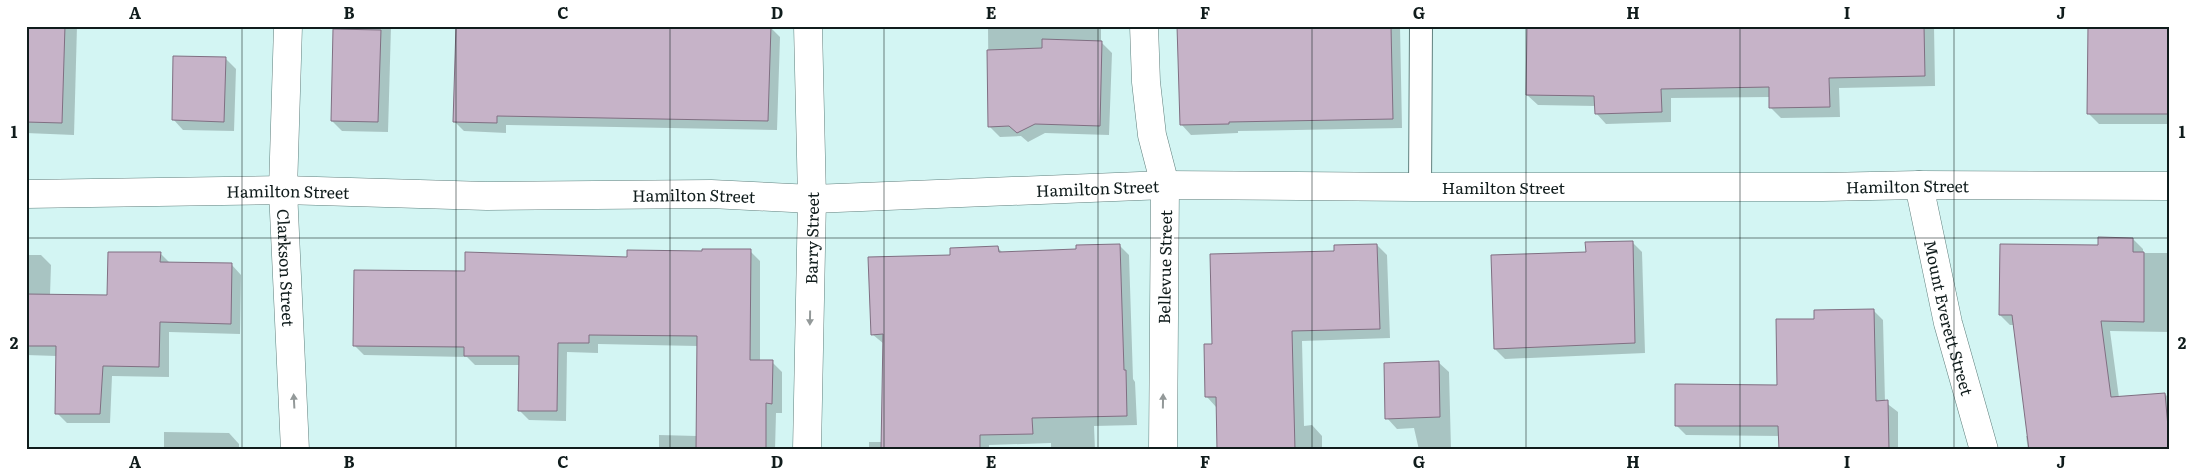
<svg xmlns="http://www.w3.org/2000/svg" width="2196" height="476" font-family="Literata,serif">
<rect width="100%" height="100%" fill="#d3f5f3"/>
<!-- shadow -->
<g fill="#0003">
<polygon points="26,26 77,26 74,135 26,133"/>
<polygon points="341,26 391,26 388,132 342,131 332,121"/>
<polygon points="901,26 1101,26 1101,42 1112,53 1109,135 1045,133 1028,142 1021,136 1000,137 989,126 988,29"/>
<polygon points="1178,26 1400,26 1402,128 1238,131 1238,133 1191,135 1181,124"/>
<polygon points="1647,26 1934,26 1935,86 1839,88 1840,117 1781,118 1770,107 1770,97 1671,98 1671,122 1606,124 1596,113 1596,106 1538,105 1527,95"/>
<polygon points="2170,26 2170,124 2099,124 2088,113"/>
<polygon points="770,27 780,37 777,130 506,125 506,133 464,131 454,121"/>
<polygon points="225,58 236,69 234,131 183,130 173,119"/>
<polygon points="2133,239 2143,249 2143,253 2170,253 2170,332 2110,331 2119,398 2165,394 2170,399 2170,450 2028,450 2026,436 2028,436 2014,325 2010,325 2000,315 2099,246"/>
<polygon points="1632,242 1642,252 1645,353 1505,359 1495,349 1587,253"/>
<polygon points="1119,245 1129,255 1133,379 1135,382 1137,425 1094,426 1095,450 1051,450 1051,443 989,445 989,450 869,450 869,442 883,442 884,344 872,334 951,256 998,248 1004,254 1077,251"/>
<polygon points="1377,245 1387,255 1390,338 1302,341 1304,426 1312,425 1322,436 1322,450 1219,450 1217,408 1207,397 1213,345 1335,252"/>
<polygon points="750,251 760,261 760,362 772,362 782,372 782,413 776,413 775,450 659,450 659,435 697,436 698,346 598,344 598,353 567,352 566,421 529,420 519,410 520,365 475,365 467,357 364,355 354,345 466,273 628,258"/>
<polygon points="160,253 170,263 231,264 241,275 240,334 169,332 169,377 112,376 110,423 67,423 57,413 57,356 26,355 26,255 41,255 51,265 50,295 108,296"/>
<polygon points="1873,310 1883,320 1885,402 1898,412 1898,450 1780,450 1780,436 1686,435 1676,425 1779,386 1815,320"/>
<polygon points="1438,362 1449,372 1451,450 1419,450 1414,428 1397,429 1387,418"/>
<polygon points="164,432 229,433 239,444 239,450 164,450"/>
</g>
<!-- building -->
<g fill="#c6b3c8" stroke="#806f82">
<polygon points="26,26 65,26 62,123 26,122"/>
<polygon points="456,26 771,26 768,121 497,116 497,123 453,122"/>
<polygon points="1177,26 1391,26 1393,119 1229,122 1229,124 1180,125"/>
<polygon points="1527,26 1924,26 1925,76 1829,78 1830,107 1769,108 1769,87 1661,89 1662,112 1595,114 1594,96 1526,95"/>
<polygon points="2088,26 2170,26 2170,114 2087,114"/>
<polygon points="333,29 381,30 378,122 331,121"/>
<polygon points="1042,39 1102,41 1100,126 1035,124 1017,133 1009,126 988,127 987,50 1042,48"/>
<polygon points="173,56 226,57 224,122 172,120"/>
<polygon points="2098,237 2133,238 2133,252 2144,252 2144,322 2101,321 2111,397 2165,393 2170,450 2029,450 2012,315 1999,315 2000,244 2098,245"/>
<polygon points="1633,241 1635,343 1494,349 1491,255 1586,252 1585,242"/>
<polygon points="1120,244 1124,370 1126,370 1127,416 1032,418 1033,434 980,435 980,450 881,450 883,334 871,335 868,257 950,255 950,248 998,246 999,252 1076,249 1076,245"/>
<polygon points="1377,244 1380,329 1292,331 1295,450 1217,450 1216,397 1205,397 1204,344 1212,344 1210,254 1334,251 1334,245"/>
<polygon points="702,249 751,249 750,360 773,360 772,404 766,403 766,450 696,450 697,336 589,335 589,343 558,343 557,411 518,411 519,356 464,356 464,347 353,346 354,270 465,271 465,252 627,257 627,250 702,251"/>
<polygon points="108,252 161,252 160,262 232,263 231,324 160,322 159,367 103,366 100,414 55,414 56,346 26,346 26,294 107,295"/>
<polygon points="1874,309 1876,401 1888,400 1889,450 1779,450 1778,426 1675,426 1675,384 1777,385 1776,319 1814,319 1814,310"/>
<polygon points="1439,361 1440,417 1385,419 1384,363"/>
</g>
<g fill="none" stroke-linecap="round" stroke-linejoin="round">
<!-- lane casing -->
<g stroke="#61807e" stroke-width="24">
<polyline id="lane" points="1420,187 1421,26"/>
</g>
<!-- street casing -->
<g stroke="#61807e" stroke-width="29">
<g id="street">
<path id="s1" d="M288,26L283,190L295,450"/>
<polyline points="1144,26 1146,82 1152,135 1165,185 1163,450"/>
<path id="s2" d="M1919,185L1948,323L1984,450"/>
<path id="s3" d="M807,450L812,199L808,26"/>
</g>
</g>
<!-- secondary casing -->
<g stroke="#61807e" stroke-width="29">
<g id="secondary">
<path id="s4" d="M26,194L283,190L487,196L711,194L812,199L1165,185L1413,187H1823L1919,185L2170,186"/>
</g>
</g>
<!-- lane -->
<use href="#lane" stroke="#fff" stroke-width="22"/>
<!-- street -->
<use href="#street" stroke="#fff" stroke-width="28"/>
<!-- secondary -->
<use href="#secondary" stroke="#fff" stroke-width="28"/>
</g>
<!-- one-way arrows -->
<defs><path id="oneway-solid" d="M-6-.8H1V-3.2L6.5 0L1 3.2V.8H-6Z" transform="scale(1.25)"/></defs>
<g fill="#939999">
<use href="#oneway-solid" transform="translate(810 318) rotate(91)"/>
<use href="#oneway-solid" transform="translate(294 401) rotate(-93)"/>
<use href="#oneway-solid" transform="translate(1163 401) rotate(-89)"/>
</g>
<!-- grid -->
<path fill="none" stroke="#101c1c" stroke-width="1" stroke-opacity="0.55" d="M242,26V450M456,26V450M670,26V450M884,26V450M1098,26V450M1312,26V450M1526,26V450M1740,26V450M1954,26V450M26,238H2170"/>
<g text-anchor="middle" dominant-baseline="central" stroke-width="5" stroke-linejoin="round" paint-order="stroke">
<!-- street labels -->
<g font-size="16" fill="#101c1c" stroke="#fff">
<text stroke="none"><textPath href="#s4" startOffset="1882">Hamilton Street</textPath></text>
<text stroke="none"><textPath href="#s4" startOffset="1478">Hamilton Street</textPath></text>
<text stroke="none"><textPath href="#s4" startOffset="1072">Hamilton Street</textPath></text>
<text stroke="none"><textPath href="#s4" startOffset="262">Hamilton Street</textPath></text>
<text stroke="none"><textPath href="#s4" startOffset="668">Hamilton Street</textPath></text>
<text stroke="none"><textPath href="#s3" startOffset="212">Barry Street</textPath></text>
<text transform="translate(1164 267) rotate(-89)">Bellevue Street</text>
<text stroke="none"><textPath href="#s1" startOffset="242">Clarkson Street</textPath></text>
<text stroke="none"><textPath href="#s2" startOffset="136">Mount Everett Street</textPath></text>
</g>
</g>
<!-- border -->
<rect width="2196" height="476" fill="none" stroke="#ffffff" stroke-width="55"/>
<rect x="28" y="28" width="2140" height="420" fill="none" stroke="#101c1c" stroke-width="2"/>
<g font-size="16" text-anchor="middle" font-weight="bold" fill="#101c1c">
<text x="135" y="19">A</text>
<text x="349" y="19">B</text>
<text x="563" y="19">C</text>
<text x="777" y="19">D</text>
<text x="991" y="19">E</text>
<text x="1205" y="19">F</text>
<text x="1419" y="19">G</text>
<text x="1633" y="19">H</text>
<text x="1847" y="19">I</text>
<text x="2061" y="19">J</text>
<text x="14" y="138">1</text>
<text x="2182" y="138">1</text>
<text x="14" y="349">2</text>
<text x="2182" y="349">2</text>
<text x="135" y="468">A</text>
<text x="349" y="468">B</text>
<text x="563" y="468">C</text>
<text x="777" y="468">D</text>
<text x="991" y="468">E</text>
<text x="1205" y="468">F</text>
<text x="1419" y="468">G</text>
<text x="1633" y="468">H</text>
<text x="1847" y="468">I</text>
<text x="2061" y="468">J</text>
</g>
</svg>
